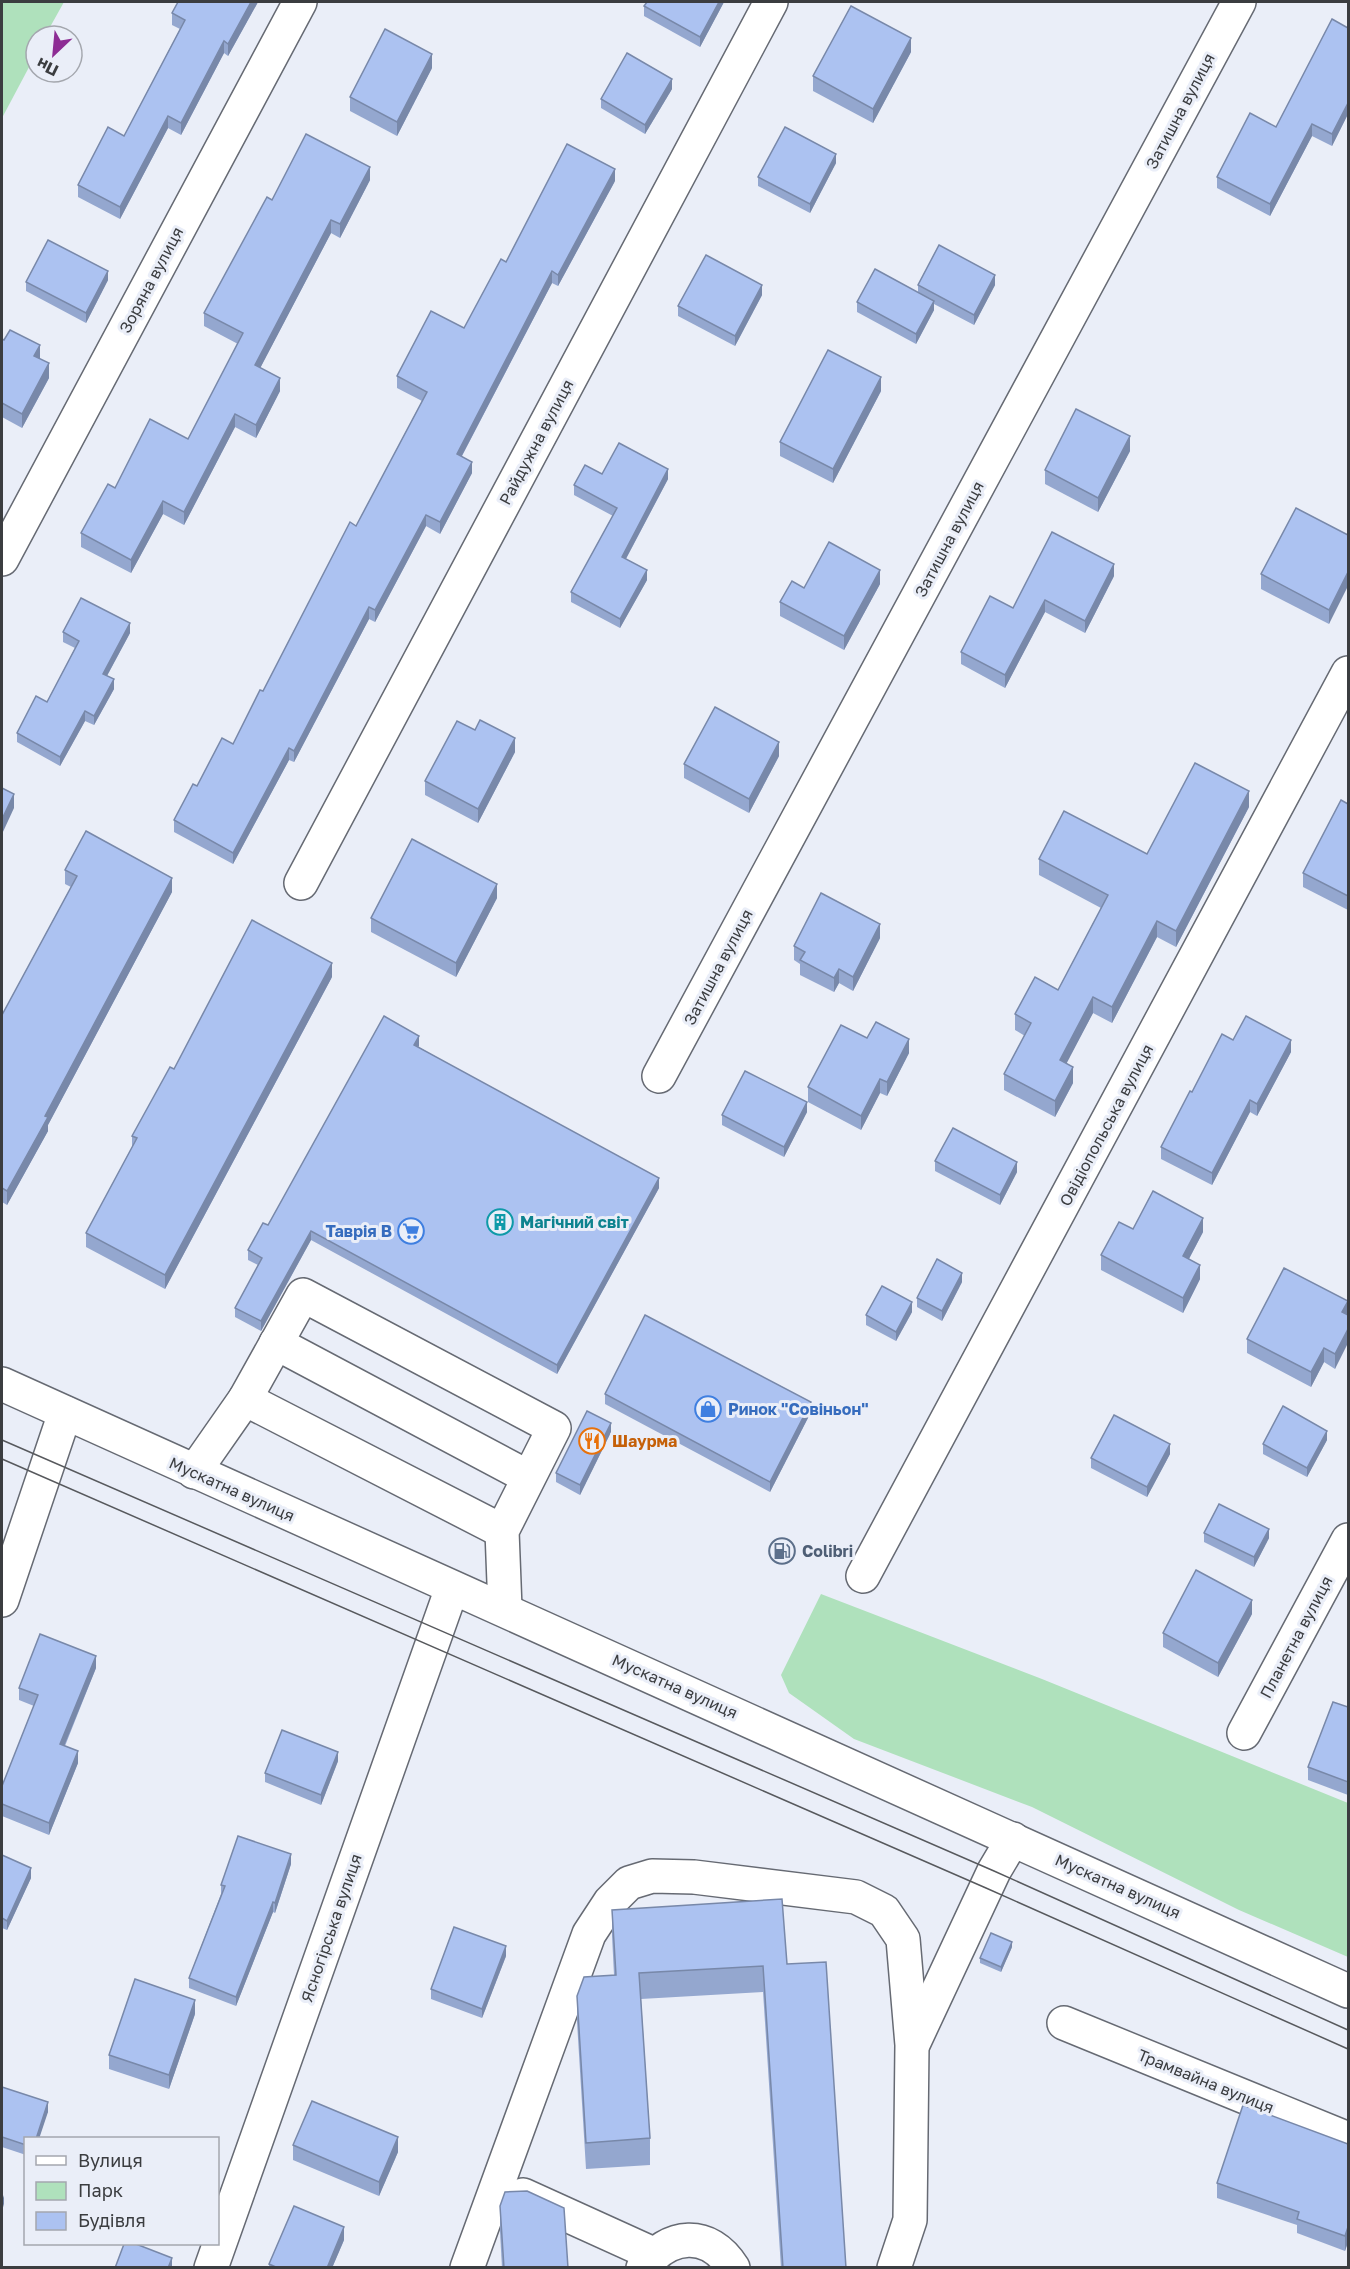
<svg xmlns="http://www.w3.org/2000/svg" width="1350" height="2269" font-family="'Golos Text',sans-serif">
<rect width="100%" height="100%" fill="#eaeef8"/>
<!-- green -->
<g fill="#afe1bc">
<polygon points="2,2 64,2 45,36 36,36 36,54 2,118"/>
<polygon points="821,1594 1042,1679 1348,1803 1348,1957 1239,1910 1032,1807 854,1739 789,1693 781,1675"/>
</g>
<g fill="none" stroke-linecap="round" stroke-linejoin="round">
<!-- minor casing -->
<g stroke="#666a73" stroke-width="36">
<g id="minor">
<polyline points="2,559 300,2"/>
<polyline points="301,883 771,2"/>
<polyline points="659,1076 1239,2"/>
<polyline points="276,1343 528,1477"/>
<polyline points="2,1384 1348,1991"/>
<polyline points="245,1399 502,1531"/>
<polyline points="194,1472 245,1399 303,1295 554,1428 502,1531 505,1609"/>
<polyline points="863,1576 1348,673"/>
<polyline points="2,1600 65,1413"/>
<polyline points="1244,1733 1348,1540"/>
<polyline points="1064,2023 1348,2139"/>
<polyline points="914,2042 994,1871 1013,1839"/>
<polyline points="523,2195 653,2254"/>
<polyline points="211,2268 452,1588"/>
<polyline points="467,2268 589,1934 610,1902 629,1883 652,1876 694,1877 856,1897 884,1911 903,1939 912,2045 910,2220 894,2268"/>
<path d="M643,2268C668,2233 709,2229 733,2268"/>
</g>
</g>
<!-- minor -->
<use href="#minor" stroke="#fff" stroke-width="33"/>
<!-- tram -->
<g stroke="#57595d" stroke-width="1.5">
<polyline points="2,1440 994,1871 1348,2030"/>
<polyline points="2,1459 986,1888 1348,2049"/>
</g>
</g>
<!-- wall -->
<g fill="#94a7cf">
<polygon points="178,2 258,2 228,56 224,53 181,135 168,128 120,219 78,197 78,185 124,136 180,29 172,25 172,13"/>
<polygon points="647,2 724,2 700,47 644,16 644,6"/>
<polygon points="1348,28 1348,114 1332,146 1312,136 1270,216 1217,188 1217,177 1276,127"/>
<polygon points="911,52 873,123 813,91 813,76"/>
<polygon points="432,68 397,136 350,111 350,97"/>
<polygon points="672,89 645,134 601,108 601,99"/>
<polygon points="836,163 810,213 758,186 758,177"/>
<polygon points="370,180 340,238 331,233 260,368 280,391 256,438 235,427 184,525 163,514 131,573 81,547 81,533 115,488 188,439 238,344 204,326 204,313 272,200"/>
<polygon points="615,181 558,286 552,283 462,456 472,473 440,534 426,526 375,622 369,619 294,762 289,760 233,864 174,832 174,820 197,786 233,744 356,526 422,401 397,388 397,376 464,328 506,262"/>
<polygon points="108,280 86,323 26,291 26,282"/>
<polygon points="918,285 995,285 974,325 934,304 934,310 916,344 857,312 857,302 918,292"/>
<polygon points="762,295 735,346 678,316 678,306"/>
<polygon points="2,339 40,359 49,378 22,428 2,417"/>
<polygon points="881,391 833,483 780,456 780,442"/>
<polygon points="1130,451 1098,512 1045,484 1045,470"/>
<polygon points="602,474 668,479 626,559 647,580 620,628 571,602 571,592 613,516 574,495 574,485"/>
<polygon points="1348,535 1329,624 1261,589 1261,574"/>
<polygon points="1114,576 1085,633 1045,612 1005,688 961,664 961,652 1013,608"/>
<polygon points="880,584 844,650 780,616 780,602 804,588"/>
<polygon points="63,632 130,633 107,676 114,689 94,725 85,721 60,766 17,742 17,733 47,702 75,648 63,642"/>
<polygon points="475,730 515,752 478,823 425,795 425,781"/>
<polygon points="779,756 749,813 684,778 684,764"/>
<polygon points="1348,804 1348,910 1303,887 1303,873"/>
<polygon points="1249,807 1176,947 1157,937 1112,1023 1093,1013 1066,1063 1073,1083 1055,1117 1004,1090 1004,1074 1025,1036 1015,1030 1015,1014 1058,990 1101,908 1039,875 1039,859 1147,854"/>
<polygon points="65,870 172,892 48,1125 48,1131 7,1205 2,1202 2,1015 71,887 65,884"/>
<polygon points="497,898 456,977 371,932 371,918"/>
<polygon points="880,938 853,991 839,983 834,992 800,975 800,964 794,960 794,946"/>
<polygon points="332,977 165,1289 86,1247 86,1233 132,1147 132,1136 174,1069"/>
<polygon points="867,1038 909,1053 887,1096 880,1093 861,1130 808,1102 808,1087"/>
<polygon points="1233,1040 1291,1052 1257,1116 1250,1112 1212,1185 1161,1159 1161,1147 1192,1092"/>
<polygon points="419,1046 419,1047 659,1188 557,1374 311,1240 261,1331 235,1317 235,1308 258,1265 248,1260 248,1250"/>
<polygon points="807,1112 784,1157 722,1125 722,1115"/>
<polygon points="935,1161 1017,1172 1000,1205 935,1171"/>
<polygon points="1203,1232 1189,1259 1200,1279 1183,1313 1101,1270 1101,1255"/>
<polygon points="962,1282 942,1321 917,1307 917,1298"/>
<polygon points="1348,1301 1335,1369 1324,1362 1311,1387 1247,1353 1247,1339"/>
<polygon points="912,1312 896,1341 866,1325 866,1315"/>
<polygon points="605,1394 811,1412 770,1492 605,1404"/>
<polygon points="611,1432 580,1495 556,1482 556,1473"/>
<polygon points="1327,1440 1307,1477 1263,1454 1263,1444"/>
<polygon points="1170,1454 1147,1497 1091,1468 1091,1458"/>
<polygon points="1204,1533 1269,1538 1254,1567 1204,1542"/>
<polygon points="1252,1614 1218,1677 1163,1647 1163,1633"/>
<polygon points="96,1668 65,1746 78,1763 49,1835 2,1816 2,1786 34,1706 19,1700 19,1688"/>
<polygon points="1348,1707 1348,1795 1308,1780 1308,1767"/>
<polygon points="338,1761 321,1805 265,1782 265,1773"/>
<polygon points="2,1855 31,1878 7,1930 2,1928"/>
<polygon points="291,1864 275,1913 273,1912 236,2006 189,1988 189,1978 221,1894 221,1885"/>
<polygon points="612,1910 787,1964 846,2268 781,2268 763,1992 641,1999 650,2138 650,2165 586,2169 577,2022 577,1996 614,1975 612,1936"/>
<polygon points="1012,1947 1001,1972 980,1963 980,1958"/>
<polygon points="506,1956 482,2018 431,1999 431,1989"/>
<polygon points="195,2014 169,2089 109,2069 109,2055"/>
<polygon points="2,2087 48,2112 26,2139 26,2155 2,2147"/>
<polygon points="1348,2144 1348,2242 1345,2251 1297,2233 1297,2225 1217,2198 1217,2183"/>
<polygon points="293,2145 398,2152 379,2196 293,2160"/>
<polygon points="500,2206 568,2268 502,2268 500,2232"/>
<polygon points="344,2240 332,2268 269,2268 269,2264"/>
</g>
<!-- shaded-wall -->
<g fill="#7888a9">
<polygon points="251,2 258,2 228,56 228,44"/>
<polygon points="719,2 724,2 700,47 700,37"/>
<polygon points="911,38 911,52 873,123 873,109"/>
<polygon points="224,41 224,53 181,135 181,123"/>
<polygon points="432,54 432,68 397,136 397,122"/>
<polygon points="672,79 672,89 645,134 645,125"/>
<polygon points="1348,103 1348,114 1332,146 1332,134"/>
<polygon points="168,116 168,128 120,219 120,207"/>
<polygon points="1312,124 1312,136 1270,216 1270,204"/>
<polygon points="836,154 836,163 810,213 810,204"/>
<polygon points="370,167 370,180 340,238 340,224"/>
<polygon points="615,169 615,181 558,286 558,275"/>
<polygon points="331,220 331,233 255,378 255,365"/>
<polygon points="108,271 108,280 86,323 86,313"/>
<polygon points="552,271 552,283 457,465 457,454"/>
<polygon points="995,275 995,285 974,325 974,315"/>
<polygon points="762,285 762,295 735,346 735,336"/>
<polygon points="934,301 934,310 916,344 916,334"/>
<polygon points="40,345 40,360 34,356"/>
<polygon points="49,363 49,378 22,428 22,414"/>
<polygon points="881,377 881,391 833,483 833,469"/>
<polygon points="280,378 280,391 256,438 256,425"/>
<polygon points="235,414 235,427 184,525 184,512"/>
<polygon points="1130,436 1130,451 1098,512 1098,498"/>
<polygon points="472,462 472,473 440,534 440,522"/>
<polygon points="668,469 668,479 622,566 622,557"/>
<polygon points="163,501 163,514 131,573 131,560"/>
<polygon points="426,515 426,526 375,622 375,610"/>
<polygon points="1114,564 1114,576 1085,633 1085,621"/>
<polygon points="647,570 647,580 620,628 620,619"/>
<polygon points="880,570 880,584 844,650 844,636"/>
<polygon points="1348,572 1348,586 1329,624 1329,610"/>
<polygon points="1045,600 1045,612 1005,688 1005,675"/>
<polygon points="369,607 369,619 294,762 294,751"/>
<polygon points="130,623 130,633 103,683 103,674"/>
<polygon points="114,679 114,689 94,725 94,716"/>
<polygon points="85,711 85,721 60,766 60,757"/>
<polygon points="515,738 515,752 478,823 478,809"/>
<polygon points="779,742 779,756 749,813 749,799"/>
<polygon points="289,748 289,760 233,864 233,853"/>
<polygon points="1249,791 1249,807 1176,947 1176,931"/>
<polygon points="14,794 14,808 2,834 2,819"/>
<polygon points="172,878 172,892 48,1125 48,1131 7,1205 7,1191 45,1116"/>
<polygon points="497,884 497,898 456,977 456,963"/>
<polygon points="1157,921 1157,937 1112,1023 1112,1007"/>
<polygon points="880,924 880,938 853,991 853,977"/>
<polygon points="332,963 332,977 165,1289 165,1275"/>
<polygon points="839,969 839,983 834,992 834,978"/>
<polygon points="1093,997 1093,1013 1060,1076 1060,1060"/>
<polygon points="419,1036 419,1046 414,1054 414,1045"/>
<polygon points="909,1039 909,1053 887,1096 887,1082"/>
<polygon points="1291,1040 1291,1052 1257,1116 1257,1104"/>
<polygon points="1073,1067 1073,1083 1055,1117 1055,1101"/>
<polygon points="880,1079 880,1093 861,1130 861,1116"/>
<polygon points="1250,1100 1250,1112 1212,1185 1212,1173"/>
<polygon points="807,1102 807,1112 784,1157 784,1147"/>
<polygon points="1017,1162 1017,1172 1000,1205 1000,1195"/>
<polygon points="659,1178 659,1188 557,1374 557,1365"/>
<polygon points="1203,1218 1203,1232 1183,1270 1183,1256"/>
<polygon points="311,1231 311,1240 261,1331 261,1321"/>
<polygon points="1200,1265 1200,1279 1183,1313 1183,1298"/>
<polygon points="962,1273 962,1282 942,1321 942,1311"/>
<polygon points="1348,1301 1348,1316 1342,1312"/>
<polygon points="912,1302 912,1312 896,1341 896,1332"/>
<polygon points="1348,1329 1348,1343 1335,1369 1335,1354"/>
<polygon points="1324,1348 1324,1362 1311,1387 1311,1372"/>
<polygon points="811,1402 811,1412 770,1492 770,1482"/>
<polygon points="611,1423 611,1432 580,1495 580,1485"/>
<polygon points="1327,1431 1327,1440 1307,1477 1307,1468"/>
<polygon points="1170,1444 1170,1454 1147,1497 1147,1487"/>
<polygon points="1269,1529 1269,1538 1254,1567 1254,1557"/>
<polygon points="1252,1600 1252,1614 1218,1677 1218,1663"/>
<polygon points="96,1656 96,1668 60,1756 60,1744"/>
<polygon points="78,1751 78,1763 49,1835 49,1823"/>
<polygon points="338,1752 338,1761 321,1805 321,1795"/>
<polygon points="291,1854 291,1864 275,1913 275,1903"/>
<polygon points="31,1868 31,1878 7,1930 7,1921"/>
<polygon points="273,1902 273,1912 236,2006 236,1997"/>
<polygon points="1012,1942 1012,1947 1001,1972 1001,1967"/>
<polygon points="506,1946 506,1956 482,2018 482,2009"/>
<polygon points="195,2000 195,2014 169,2089 169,2075"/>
<polygon points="48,2102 48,2112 39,2139 36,2139"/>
<polygon points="398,2137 398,2152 379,2196 379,2182"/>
<polygon points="4,2195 4,2204 2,2211 2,2201"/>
<polygon points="344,2227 344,2240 332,2268 327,2268"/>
<polygon points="1348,2227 1348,2242 1345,2251 1345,2236"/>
<polygon points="172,2258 172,2268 168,2268"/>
</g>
<!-- building -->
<g fill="#acc2f1" stroke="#7888a9" stroke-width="1.5">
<polygon points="178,2 251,2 228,44 224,41 181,123 168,116 120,207 78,185 108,127 124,136 185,20 172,13"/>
<polygon points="647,2 719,2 700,37 644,6"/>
<polygon points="851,6 911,38 873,109 813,76"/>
<polygon points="1332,19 1348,28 1348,103 1332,134 1312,124 1270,204 1217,177 1250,113 1276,127"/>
<polygon points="385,29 432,54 397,122 350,97"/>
<polygon points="627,53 672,79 645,125 601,99"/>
<polygon points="785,127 836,154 810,204 758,177"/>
<polygon points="306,134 370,167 340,224 331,220 255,365 280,378 256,425 235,414 184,512 163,501 131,560 81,533 108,484 115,488 150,419 188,439 243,333 204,313 267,197 272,200"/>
<polygon points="567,144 615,169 558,275 552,271 457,454 472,462 440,522 426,515 375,610 369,607 294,751 289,748 233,853 174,820 193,784 197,786 222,738 233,744 260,690 263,691 350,522 356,526 427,392 397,376 431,311 464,328 501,259 506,262"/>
<polygon points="48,240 108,271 86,313 26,282"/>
<polygon points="939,245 995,275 974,315 918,285"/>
<polygon points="706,255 762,285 735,336 678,306"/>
<polygon points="875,269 934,301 916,334 857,302"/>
<polygon points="10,330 40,345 34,356 49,363 22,414 2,403 2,339 4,340"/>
<polygon points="828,350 881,377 833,469 780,442"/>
<polygon points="1076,409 1130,436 1098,498 1045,470"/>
<polygon points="619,443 668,469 622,557 647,570 620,619 571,592 617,508 574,485 585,465 602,474"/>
<polygon points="1296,508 1348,535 1348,572 1329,610 1261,574"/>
<polygon points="1052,532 1114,564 1085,621 1045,600 1005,675 961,652 990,596 1013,608"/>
<polygon points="829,542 880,570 844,636 780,602 792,581 804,588"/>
<polygon points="81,598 130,623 103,674 114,679 94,716 85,711 60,757 17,733 36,696 47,702 79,641 63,632"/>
<polygon points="715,707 779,742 749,799 684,764"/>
<polygon points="480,720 515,738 478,809 425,781 457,721 475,730"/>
<polygon points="1195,763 1249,791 1176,931 1157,921 1112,1007 1093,997 1060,1060 1073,1067 1055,1101 1004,1074 1031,1023 1015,1014 1035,977 1058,990 1108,895 1039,859 1064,811 1147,854"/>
<polygon points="2,788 14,794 2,819"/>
<polygon points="1341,800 1348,804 1348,896 1303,873"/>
<polygon points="86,831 172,878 45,1116 48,1117 7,1191 2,1188 2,1015 77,876 65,870"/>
<polygon points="412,839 497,884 456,963 371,918"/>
<polygon points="821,893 880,924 853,977 839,969 834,978 800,960 805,952 794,946"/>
<polygon points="252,920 332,963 165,1275 86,1233 137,1138 132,1136 170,1067 174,1069"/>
<polygon points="384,1016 419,1036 414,1045 659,1178 557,1365 311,1231 261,1321 235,1308 262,1258 248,1250 263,1223 268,1225"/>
<polygon points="1246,1016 1291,1040 1257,1104 1250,1100 1212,1173 1161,1147 1190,1091 1192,1092 1222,1034 1233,1040"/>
<polygon points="876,1022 909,1039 887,1082 880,1079 861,1116 808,1087 841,1025 867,1038"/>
<polygon points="745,1071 807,1102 784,1147 722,1115"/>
<polygon points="953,1128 1017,1162 1000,1195 935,1161"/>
<polygon points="1153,1191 1203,1218 1183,1256 1200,1265 1183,1298 1101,1255 1119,1222 1133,1229"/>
<polygon points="937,1259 962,1273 942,1311 917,1298"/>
<polygon points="1284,1268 1348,1301 1342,1312 1348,1315 1348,1329 1335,1354 1324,1348 1311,1372 1247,1339"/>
<polygon points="882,1286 912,1302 896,1332 866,1315"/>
<polygon points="645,1315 811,1402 770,1482 605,1394"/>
<polygon points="1283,1406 1327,1431 1307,1468 1263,1444"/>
<polygon points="587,1411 611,1423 580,1485 556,1473"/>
<polygon points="1114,1415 1170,1444 1147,1487 1091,1458"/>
<polygon points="1219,1504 1269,1529 1254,1557 1204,1533"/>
<polygon points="1196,1570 1252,1600 1218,1663 1163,1633"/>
<polygon points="40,1634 96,1656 60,1744 78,1751 49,1823 2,1804 2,1786 38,1695 19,1688"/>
<polygon points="1333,1702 1348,1707 1348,1782 1308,1767"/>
<polygon points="282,1730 338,1752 321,1795 265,1773"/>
<polygon points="238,1836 291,1854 275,1903 273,1902 236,1997 189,1978 225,1886 221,1885"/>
<polygon points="2,1855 31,1868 7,1921 2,1918"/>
<polygon points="782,1899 787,1964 826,1962 846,2268 783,2268 763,1966 639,1973 650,2138 586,2143 577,1996 584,1977 616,1975 612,1910"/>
<polygon points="454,1927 506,1946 482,2009 431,1989"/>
<polygon points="991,1933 1012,1942 1001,1967 980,1958"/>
<polygon points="135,1979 195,2000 169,2075 109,2055"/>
<polygon points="2,2087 48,2102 36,2139 26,2139 26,2145 2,2137"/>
<polygon points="312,2101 398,2137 379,2182 293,2145"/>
<polygon points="1243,2105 1348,2144 1348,2227 1345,2236 1297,2219 1299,2212 1217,2183"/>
<polygon points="527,2191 564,2208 568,2268 504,2268 500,2206 505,2192"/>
<polygon points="294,2206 344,2227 327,2268 278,2268 269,2264"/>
<polygon points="124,2244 136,2244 172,2258 168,2268 115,2268"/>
</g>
<!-- icons -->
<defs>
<g id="building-ring" transform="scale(1.35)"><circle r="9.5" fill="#eaeef8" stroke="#0f9aa8" stroke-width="1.5"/><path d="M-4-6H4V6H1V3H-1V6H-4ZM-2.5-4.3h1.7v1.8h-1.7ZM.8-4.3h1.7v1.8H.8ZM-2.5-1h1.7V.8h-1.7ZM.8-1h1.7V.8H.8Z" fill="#0f9aa8"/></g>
<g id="supermarket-ring" transform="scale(1.35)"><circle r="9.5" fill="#eaeef8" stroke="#3f7fe0" stroke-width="1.5"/><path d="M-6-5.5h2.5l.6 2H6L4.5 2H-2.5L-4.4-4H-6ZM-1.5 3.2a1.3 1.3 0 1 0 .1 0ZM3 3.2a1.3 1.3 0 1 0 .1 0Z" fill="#3f7fe0"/></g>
<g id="shop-ring" transform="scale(1.35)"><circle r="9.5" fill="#eaeef8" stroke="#3f7fe0" stroke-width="1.5"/><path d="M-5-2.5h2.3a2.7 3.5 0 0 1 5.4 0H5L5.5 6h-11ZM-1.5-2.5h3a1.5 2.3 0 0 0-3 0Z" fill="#3f7fe0"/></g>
<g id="restaurant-ring" transform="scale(1.35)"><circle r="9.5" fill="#eaeef8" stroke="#e8710a" stroke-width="1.5"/><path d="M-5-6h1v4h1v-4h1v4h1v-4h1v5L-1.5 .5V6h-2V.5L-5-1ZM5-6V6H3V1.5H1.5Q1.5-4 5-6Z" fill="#e8710a"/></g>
<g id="fuel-ring" transform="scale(1.35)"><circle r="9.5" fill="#eaeef8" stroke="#5c6f8a" stroke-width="1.5"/><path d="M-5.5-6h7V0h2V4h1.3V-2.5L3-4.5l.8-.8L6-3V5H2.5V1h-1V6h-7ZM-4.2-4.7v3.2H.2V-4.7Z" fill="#5c6f8a"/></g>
</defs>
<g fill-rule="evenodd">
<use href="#building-ring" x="500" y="1222"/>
<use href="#supermarket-ring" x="411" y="1231"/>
<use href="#shop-ring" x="708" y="1409"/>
<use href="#restaurant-ring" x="592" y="1441"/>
<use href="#fuel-ring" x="782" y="1551"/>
</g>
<g text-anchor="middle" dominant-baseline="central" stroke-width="6" stroke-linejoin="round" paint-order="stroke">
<!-- street labels -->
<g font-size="16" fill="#3b3d40" stroke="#eaeef8">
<text transform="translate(1180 111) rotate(-62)">Затишна вулиця</text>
<text transform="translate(151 280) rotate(-62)">Зоряна вулиця</text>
<text transform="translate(536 442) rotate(-62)">Райдужна вулиця</text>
<text transform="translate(949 539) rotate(-62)">Затишна вулиця</text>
<text transform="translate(718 967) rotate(-62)">Затишна вулиця</text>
<text transform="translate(1106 1125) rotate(-62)">Овідіопольська вулиця</text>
<text transform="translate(232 1489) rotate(24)">Мускатна вулиця</text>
<text transform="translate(1296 1637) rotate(-62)">Планетна вулиця</text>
<text transform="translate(675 1686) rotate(24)">Мускатна вулиця</text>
<text transform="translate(1118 1886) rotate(24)">Мускатна вулиця</text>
<text transform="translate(331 1928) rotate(-71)">Ясногірська вулиця</text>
<text transform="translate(1206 2081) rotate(22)">Трамвайна вулиця</text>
</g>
<!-- culture labels -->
<g font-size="16" font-weight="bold" fill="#0d838f" stroke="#eaeef8" text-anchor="start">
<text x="520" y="1222">Магічний світ</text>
</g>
<!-- shop labels -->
<g font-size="16" font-weight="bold" fill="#366cbe" stroke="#eaeef8" text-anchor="end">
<text x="392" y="1231">Таврія В</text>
<text x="728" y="1409" text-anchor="start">Ринок "Совіньон"</text>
</g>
<!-- food labels -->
<g font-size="16" font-weight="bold" fill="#c56008" stroke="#eaeef8" text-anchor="start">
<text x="612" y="1441">Шаурма</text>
</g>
<!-- service labels -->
<g font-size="16" font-weight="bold" fill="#4e5e75" stroke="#eaeef8" text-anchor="start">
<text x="802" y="1551">Colibri</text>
</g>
</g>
<!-- border -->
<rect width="1350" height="2269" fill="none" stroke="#3b3d40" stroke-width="6"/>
<!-- legend -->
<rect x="24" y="2137" width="195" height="108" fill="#eaeef8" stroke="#a4a7ae" stroke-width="1.5"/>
<rect x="36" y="2156" width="30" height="9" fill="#ffffff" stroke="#a4a7ae" stroke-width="1.5"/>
<text x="78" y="2167" font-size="18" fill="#3b3d40">Вулиця</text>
<rect x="36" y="2182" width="30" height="18" fill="#afe1bc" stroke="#a4a7ae" stroke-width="1.5"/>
<text x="78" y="2197" font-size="18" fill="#3b3d40">Парк</text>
<rect x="36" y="2212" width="30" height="18" fill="#acc2f1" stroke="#a4a7ae" stroke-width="1.5"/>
<text x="78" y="2227" font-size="18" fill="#3b3d40">Будівля</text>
<!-- north arrow -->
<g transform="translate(54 54) rotate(206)"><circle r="28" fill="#eaeef8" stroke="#a4a7ae" stroke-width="1.5"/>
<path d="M0-4.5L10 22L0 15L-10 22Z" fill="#8d2c94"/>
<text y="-9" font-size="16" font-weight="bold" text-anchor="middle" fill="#3b3d40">Пн</text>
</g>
</svg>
